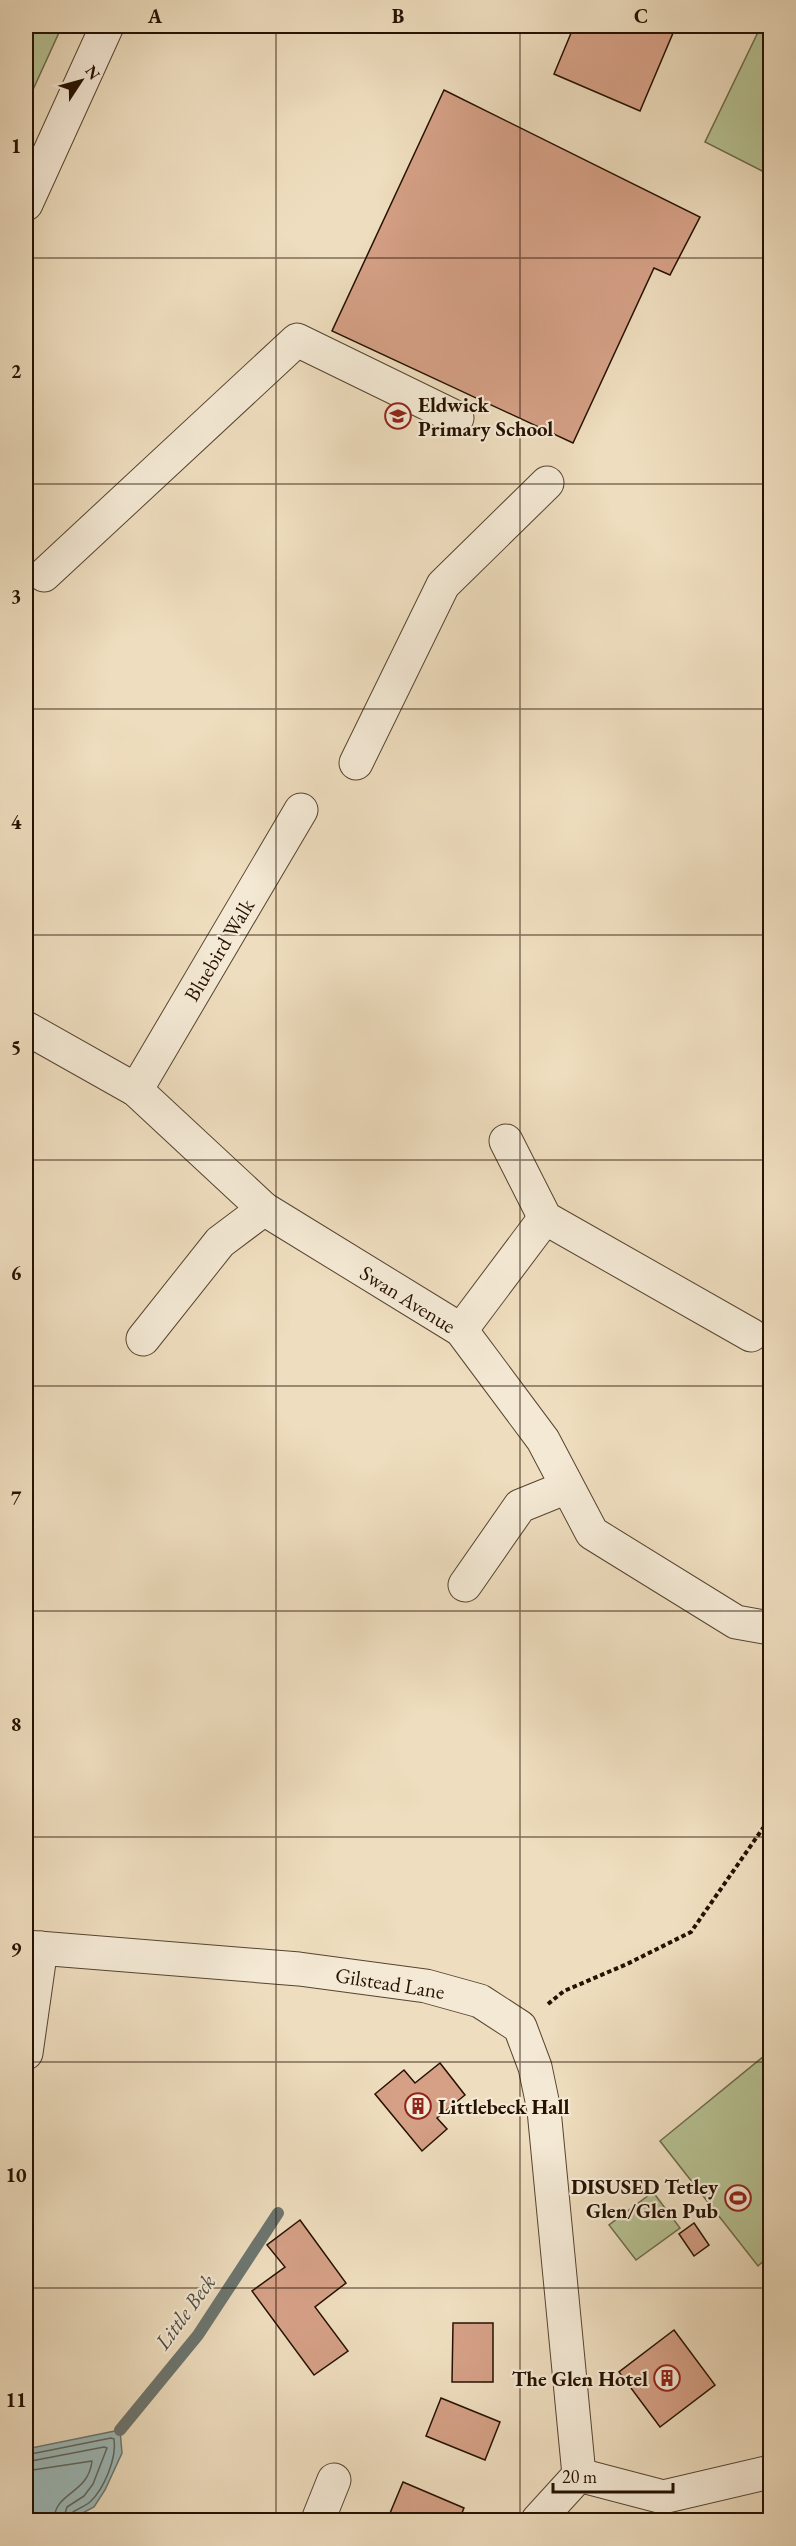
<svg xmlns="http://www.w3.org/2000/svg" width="796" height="2546" font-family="'EB Garamond',serif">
<rect width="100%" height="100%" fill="#eeddbe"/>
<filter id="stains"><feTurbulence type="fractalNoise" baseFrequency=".00333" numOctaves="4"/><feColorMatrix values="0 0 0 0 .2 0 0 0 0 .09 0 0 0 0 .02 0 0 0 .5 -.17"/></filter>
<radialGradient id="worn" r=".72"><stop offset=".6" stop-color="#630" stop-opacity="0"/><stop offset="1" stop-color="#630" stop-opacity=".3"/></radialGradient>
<!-- green -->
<g fill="#b6c293" stroke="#6e6a4a" stroke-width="1.5">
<polygon points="26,26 62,26 26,105"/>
<polygon points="761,26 770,26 770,175 705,142"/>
<polygon points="770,2051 770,2255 758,2266 660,2141"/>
<polygon points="653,2192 680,2228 636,2260 609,2225"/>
</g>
<!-- water -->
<polygon fill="#9cbaba" stroke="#6c7670" stroke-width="1.5" points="120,2430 122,2453 105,2490 94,2507 77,2516 76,2520 26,2520 26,2449"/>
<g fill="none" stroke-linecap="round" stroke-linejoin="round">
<!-- shore -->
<g stroke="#60665d" stroke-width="1.5">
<path d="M26,2455L111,2438L114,2439C117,2458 104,2489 90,2502C85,2506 78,2509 73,2512L71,2520"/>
<polyline points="26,2462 104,2447 107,2448 93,2484 84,2496 67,2507 63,2520"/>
<path d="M26,2471L92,2461C88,2495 55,2491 54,2520"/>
</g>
<!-- stream -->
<polyline stroke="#6c7670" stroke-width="12" points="120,2430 198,2335 278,2213"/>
</g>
<!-- building -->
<g fill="#d5a086" stroke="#251100" stroke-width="1.5">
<polygon points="574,26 676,26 640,111 554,74"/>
<polygon points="444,90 700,217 670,275 654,268 573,443 332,331"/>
<polygon points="440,2063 465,2095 437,2118 447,2129 422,2151 375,2094 404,2070 415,2083"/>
<polygon points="300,2220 346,2283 315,2307 348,2351 314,2375 252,2291 285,2267 267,2245"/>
<polygon points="694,2223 709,2245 694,2256 679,2234"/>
<polygon points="453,2323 493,2323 493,2382 452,2382"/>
<polygon points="674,2330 715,2385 660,2427 619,2372"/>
<polygon points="441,2398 500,2422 485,2460 426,2436"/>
<polygon points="403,2482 464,2508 459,2520 395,2520 388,2518"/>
</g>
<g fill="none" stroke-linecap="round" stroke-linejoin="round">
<!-- minor casing -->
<g stroke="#574430" stroke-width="35">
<g id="minor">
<polyline points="26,204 107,26"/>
<polyline points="44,575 297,340 457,418"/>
<polyline points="356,763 443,585 547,483"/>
<polyline points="26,1028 136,1090 264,1209 461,1330 543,1440 592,1533 736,1622 770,1628"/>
<polyline points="136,1090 301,810"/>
<polyline points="506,1141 545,1218 751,1335"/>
<polyline points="461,1330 545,1218"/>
<polyline points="143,1339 220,1242 264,1209"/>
<polyline points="465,1585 520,1506 567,1487"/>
<polyline points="26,1947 299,1969 426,1986 480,2001 520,2027 535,2067 544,2110 579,2475 538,2520"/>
<polyline points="26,2053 41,1948"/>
<polyline points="579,2475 663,2497 770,2472"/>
<polyline points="318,2520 334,2480"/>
</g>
</g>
<!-- path -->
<polyline stroke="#251100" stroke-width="4" stroke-dasharray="4.5 3" stroke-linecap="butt" points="548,2004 564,1991 627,1964 691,1932 770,1818"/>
<!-- minor -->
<use href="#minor" stroke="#f4e9d5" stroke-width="33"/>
</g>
<!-- grid -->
<path fill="none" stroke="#251100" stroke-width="1.5" stroke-opacity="0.55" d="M276,26V2520M520,26V2520M26,258H770M26,484H770M26,709H770M26,935H770M26,1160H770M26,1386H770M26,1611H770M26,1837H770M26,2062H770M26,2288H770"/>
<!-- icons -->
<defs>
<g id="school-ring" transform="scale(1.35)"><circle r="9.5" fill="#f4e9d5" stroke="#8f2418" stroke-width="1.5"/><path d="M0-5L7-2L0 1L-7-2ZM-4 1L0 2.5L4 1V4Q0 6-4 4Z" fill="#8f2418"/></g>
<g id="building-ring" transform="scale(1.35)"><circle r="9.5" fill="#f4e9d5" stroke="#8f2418" stroke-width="1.5"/><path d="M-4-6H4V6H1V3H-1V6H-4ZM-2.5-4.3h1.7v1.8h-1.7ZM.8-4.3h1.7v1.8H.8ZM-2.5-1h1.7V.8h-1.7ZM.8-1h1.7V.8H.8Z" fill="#8f2418"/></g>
<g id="stadium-ring" transform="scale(1.35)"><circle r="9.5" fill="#f4e9d5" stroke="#8f2418" stroke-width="1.5"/><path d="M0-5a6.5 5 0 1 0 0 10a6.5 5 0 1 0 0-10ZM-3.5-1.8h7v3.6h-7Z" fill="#8f2418"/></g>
</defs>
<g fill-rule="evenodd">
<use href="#school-ring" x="398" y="416"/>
<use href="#building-ring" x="418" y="2106"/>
<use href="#stadium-ring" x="738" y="2198"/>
<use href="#building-ring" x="667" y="2378"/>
</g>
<g text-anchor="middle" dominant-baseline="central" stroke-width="4.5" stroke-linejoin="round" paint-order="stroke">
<!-- poi labels -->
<g font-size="21" font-weight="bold" fill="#251100" stroke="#f4e9d5" text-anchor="start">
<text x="418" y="404">Eldwick<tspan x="418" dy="24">Primary School</tspan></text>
<text x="438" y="2106">Littlebeck Hall</text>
<text x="718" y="2186" text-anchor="end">DISUSED Tetley<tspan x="718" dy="24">Glen/Glen Pub</tspan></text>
<text x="648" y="2378" text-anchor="end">The Glen Hotel</text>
</g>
<!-- street labels -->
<g font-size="21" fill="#251100" stroke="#f4e9d5">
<text transform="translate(219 950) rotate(-59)">Bluebird Walk</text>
<text transform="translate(408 1299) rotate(32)">Swan Avenue</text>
<text transform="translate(390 1983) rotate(9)">Gilstead Lane</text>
</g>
<!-- water labels -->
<g font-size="22" font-style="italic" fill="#4f4c41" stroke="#f4e9d5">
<text transform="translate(185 2312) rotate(-54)">Little Beck</text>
</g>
</g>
<!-- margin -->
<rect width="796" height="2546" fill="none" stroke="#eeddbe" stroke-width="66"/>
<!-- north arrow -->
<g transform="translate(81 81) rotate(54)" stroke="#f4e9d5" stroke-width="4.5" paint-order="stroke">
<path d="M0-4.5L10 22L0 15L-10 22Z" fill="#251100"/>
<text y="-9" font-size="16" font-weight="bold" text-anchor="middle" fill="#251100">N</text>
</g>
<!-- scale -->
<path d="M553 2483v9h120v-9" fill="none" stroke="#251100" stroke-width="3"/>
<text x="562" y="2483" font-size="18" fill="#251100" stroke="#f4e9d5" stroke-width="4.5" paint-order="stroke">20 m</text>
<rect x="33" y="33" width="730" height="2480" fill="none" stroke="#251100" stroke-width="2"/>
<g font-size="20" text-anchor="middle" font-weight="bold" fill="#251100">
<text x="155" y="23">A</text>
<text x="398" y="23">B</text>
<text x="641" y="23">C</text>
<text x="16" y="153">1</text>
<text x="16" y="378">2</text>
<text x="16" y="603">3</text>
<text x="16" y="829">4</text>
<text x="16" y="1054">5</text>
<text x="16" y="1280">6</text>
<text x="16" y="1505">7</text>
<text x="16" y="1731">8</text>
<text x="16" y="1956">9</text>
<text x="16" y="2182">10</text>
<text x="16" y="2407">11</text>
</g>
<rect width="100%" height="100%" filter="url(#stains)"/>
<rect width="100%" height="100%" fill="url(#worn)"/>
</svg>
